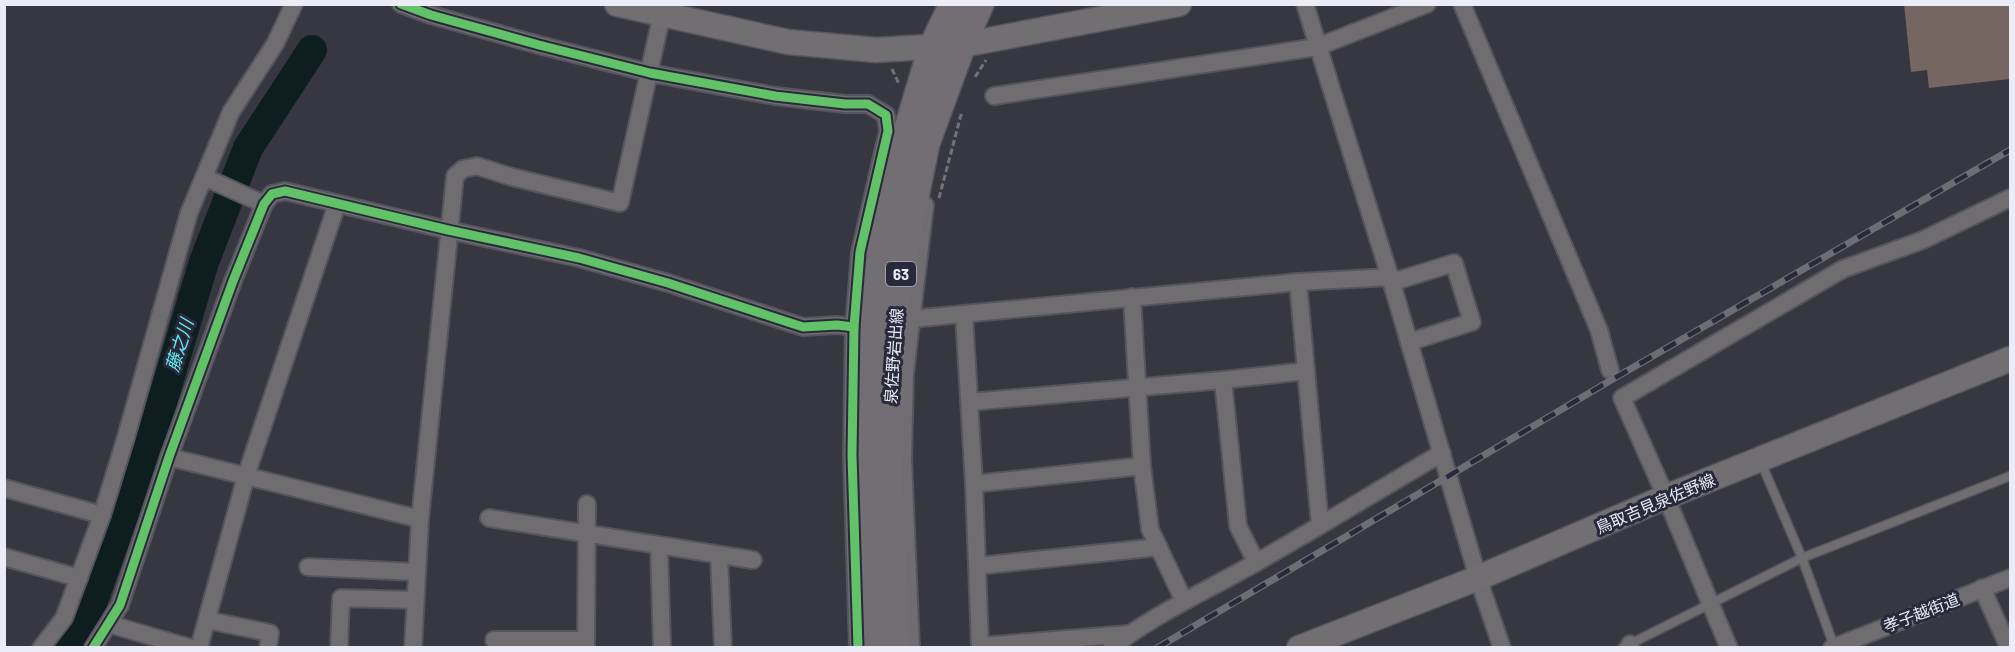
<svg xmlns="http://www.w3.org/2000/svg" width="2015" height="652" font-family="Barlow,'Noto Sans JP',sans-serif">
<rect width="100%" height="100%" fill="#363741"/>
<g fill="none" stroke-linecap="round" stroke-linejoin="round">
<!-- river -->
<polyline stroke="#0e1e1f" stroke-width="30" points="64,648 87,617 152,436 204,262 248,148 312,50"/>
</g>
<!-- building -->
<polygon fill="#756661" points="1904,4 2010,4 2010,79 1929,88 1927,70 1911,72"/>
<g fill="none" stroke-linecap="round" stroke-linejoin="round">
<!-- lane casing -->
<g stroke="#54555d" stroke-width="11">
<g id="lane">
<polyline points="1760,460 1802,558 1834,646"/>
<polyline points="1622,648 1802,558 2010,476"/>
</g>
</g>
<!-- street casing -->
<g stroke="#54555d" stroke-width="20">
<g id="street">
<polyline points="401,4 431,15 539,45 650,73 775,96 845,104 868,104 886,115 888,131 860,252 854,327 852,455 858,648"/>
<polyline points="1305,4 1390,277 1478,578 1502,648"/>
<polyline points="1462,4 1599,330 1610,370"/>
<polyline points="994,96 1317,47 1427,4"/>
<polyline points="204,177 264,204"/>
<polyline points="1298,282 1320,525"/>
<polyline points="1132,297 1142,466 1150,529 1184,601"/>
<polyline points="964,315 974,484 980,646 1129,634"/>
<polyline points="911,319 1298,282 1390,277 1399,280 1454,263 1472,322 1409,342"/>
<polyline points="1223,380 1306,371"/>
<polyline points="970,402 1223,380 1238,526 1256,562"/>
<polyline points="169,457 420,519"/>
<polyline points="974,484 1142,466"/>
<polyline points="4,488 102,515"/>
<polyline points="489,518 753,560"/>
<polyline points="659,546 662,648"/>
<polyline points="719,556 723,648"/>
<polyline points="4,557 79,578"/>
<polyline points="977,566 1159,547"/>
<polyline points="308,567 417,572"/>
<polyline points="1982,588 2009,648"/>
<polyline points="207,620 270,633 268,648"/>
<polyline points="109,624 191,648"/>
<polyline points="494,640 586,640"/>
<polyline points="1630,644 1631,648"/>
<polyline points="41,648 64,618 102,515 126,437 189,213 231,112 275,44 294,4"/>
<polyline points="93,648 120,605 169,457 233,281 264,204 272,194 285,191 448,230 579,258 668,283 803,327 837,325 854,327"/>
<polyline points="199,648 246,476 337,204"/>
<polyline points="339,648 341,598 415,600"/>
<polyline points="413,648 420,519 455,176 463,169 477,166 512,177 620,203 662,14"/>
<polyline points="586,648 587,504"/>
<polyline points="911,648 903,459 905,373 925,205"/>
<path d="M1111,648C1156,613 1208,590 1257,562C1319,527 1380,489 1442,453"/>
<polyline points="1729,648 1666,497 1622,398 1843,269 1923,240 2010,198"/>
<polyline points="1832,648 2010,578"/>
</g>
</g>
<!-- secondary casing -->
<g stroke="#54555d" stroke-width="27">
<g id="secondary">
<polyline points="617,4 788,42 876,50 962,45 1179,4"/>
<polyline points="1299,648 1478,578 1666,497 2010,359"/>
</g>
</g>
<!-- primary casing -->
<g stroke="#54555d" stroke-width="30">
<g id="primary">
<polyline points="876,648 869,486 868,404 873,322 887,209 903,145 932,48 953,4"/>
<polyline points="896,648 889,482 892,325 912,211 926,143 962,45 980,4"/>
</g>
</g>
<!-- path -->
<g stroke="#747276" stroke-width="3" stroke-dasharray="6 3" stroke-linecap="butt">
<polyline points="892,69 899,84"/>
<polyline points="975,77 986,60"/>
<polyline points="939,198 962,111"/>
</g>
<!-- lane -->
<use href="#lane" stroke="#706d70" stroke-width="8"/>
<!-- street -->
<use href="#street" stroke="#706d70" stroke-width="16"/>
<!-- secondary -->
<use href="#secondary" stroke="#726f73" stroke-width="24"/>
<!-- primary -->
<use href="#primary" stroke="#726e73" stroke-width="27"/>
<!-- rail casing -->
<g stroke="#6d6d73" stroke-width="7">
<polyline id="rail" points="1157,648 1613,379 2010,150"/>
</g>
<!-- rail -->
<use href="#rail" stroke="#28293a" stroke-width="4.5" stroke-dasharray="14" stroke-linecap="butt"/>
<!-- cycleway casing -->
<g stroke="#28293a" stroke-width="13">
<g id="cycleway">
<polyline points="401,4 431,15 539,45 650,73 775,96 845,104 868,104 886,115 888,131 860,252 854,327 852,455 858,648"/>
<polyline points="93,648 120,605 169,457 233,281 264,204 272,194 285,191 448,230 579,258 668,283 803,327 837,325 854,327"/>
</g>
</g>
<!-- cycleway -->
<use href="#cycleway" stroke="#61c268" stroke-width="9"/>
</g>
<g text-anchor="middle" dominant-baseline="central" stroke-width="6" stroke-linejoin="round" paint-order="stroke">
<!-- shield labels -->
<rect fill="#28293a" stroke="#b0b2bf" stroke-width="1.5" x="886" y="262" width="30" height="24" rx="4.5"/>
<g font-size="15" font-weight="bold" fill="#ebecf8">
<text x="901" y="274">63</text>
</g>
<!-- street labels -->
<g font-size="16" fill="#ebecf8" stroke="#28293a">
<text transform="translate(893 356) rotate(-86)">泉佐野岩出線</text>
<text transform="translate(1655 503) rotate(-23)">鳥取吉見泉佐野線</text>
<text transform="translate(1921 612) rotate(-21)">孝子越街道</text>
</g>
<!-- water labels -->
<g font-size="18" font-style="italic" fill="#62ecf0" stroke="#28293a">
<text transform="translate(179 345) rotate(-73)">藤之川</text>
</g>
</g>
<!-- border -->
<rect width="2015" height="652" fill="none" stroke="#ebecf8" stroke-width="12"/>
</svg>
